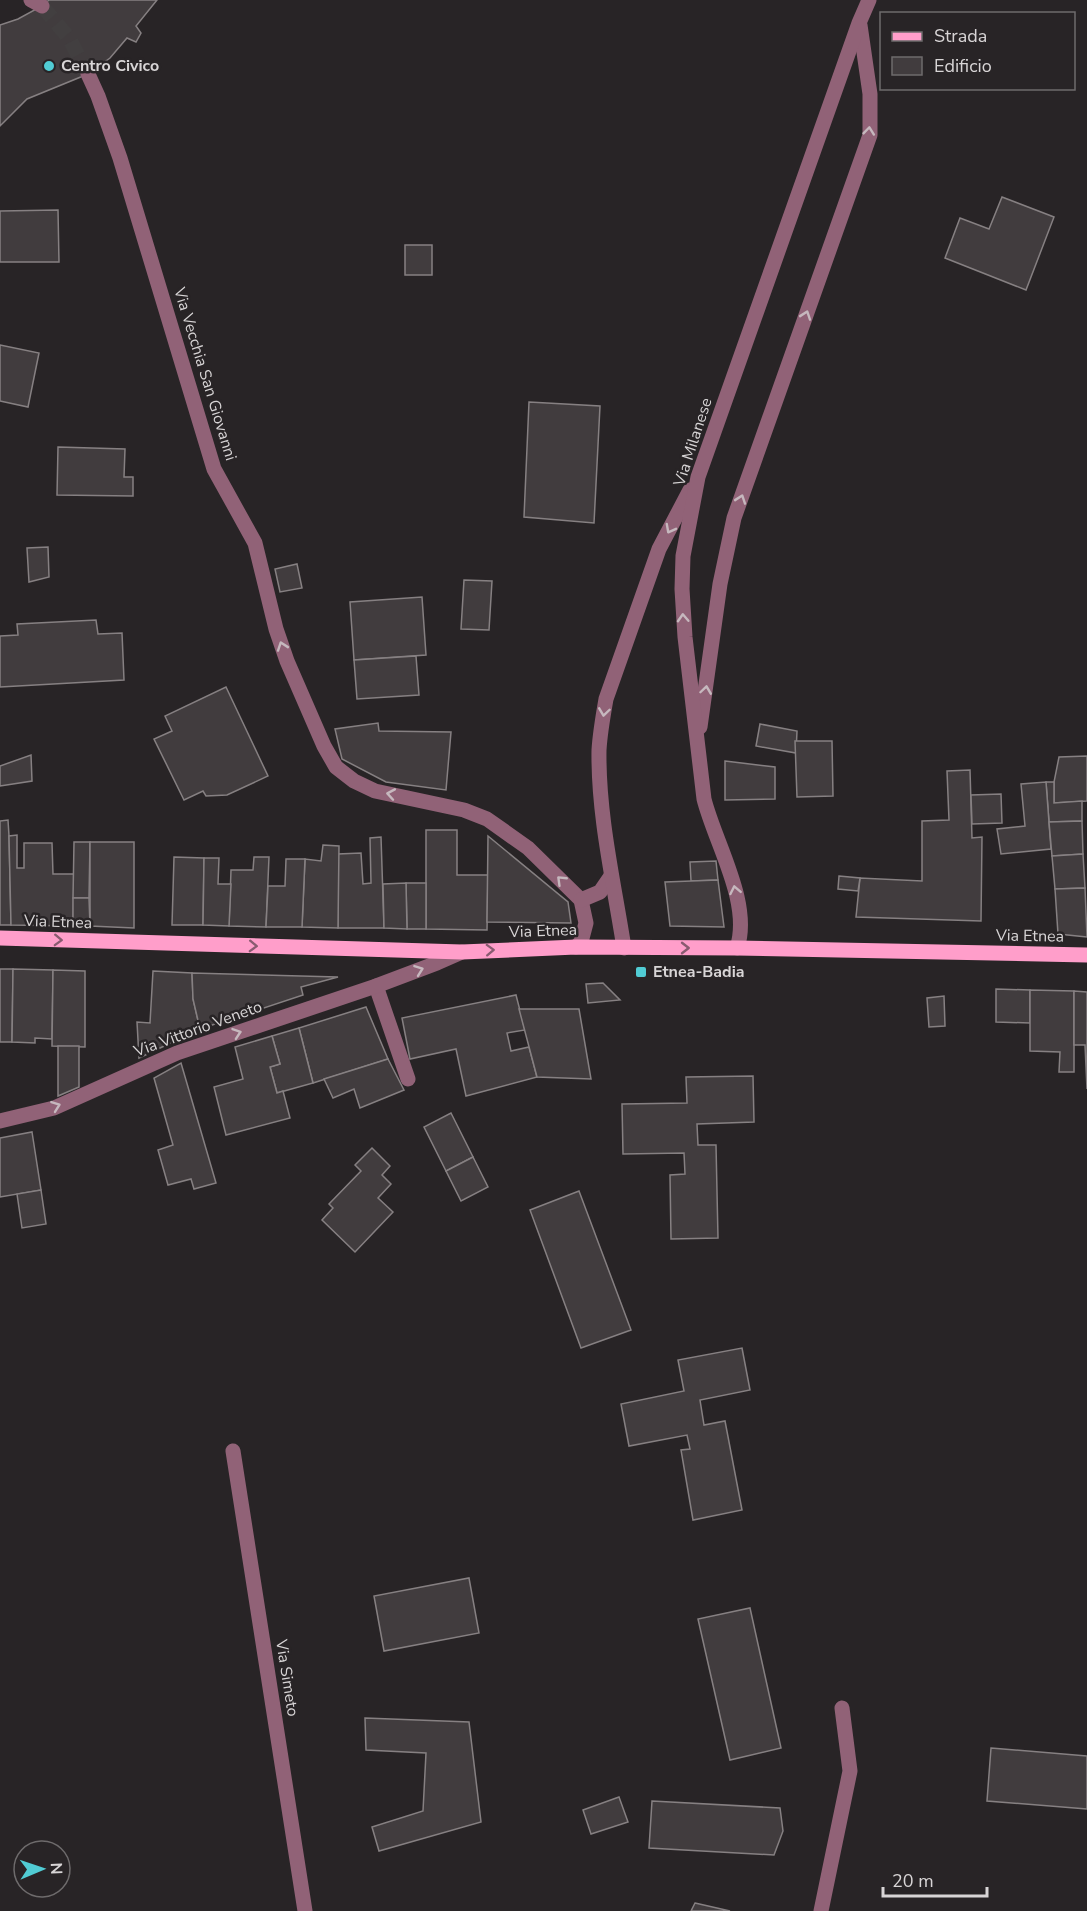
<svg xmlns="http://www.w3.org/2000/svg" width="1087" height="1911" font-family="'Nunito Sans',sans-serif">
<rect width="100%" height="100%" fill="#282426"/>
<!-- building -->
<g fill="#413c3e" stroke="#868082" stroke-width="1.5">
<polygon points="49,0 157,0 136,26 141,33 136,42 127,38 110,58 88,74 27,99 0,126 0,25 18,19 42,6"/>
<polygon points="1002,197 1054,217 1026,290 945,258 960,218 989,229"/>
<polygon points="58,210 59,262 0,262 0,211"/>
<rect x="405" y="245" width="27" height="30"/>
<polygon points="0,345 39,353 28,407 0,401"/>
<polygon points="529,402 600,406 594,523 524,517"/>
<polygon points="58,447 125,449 124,477 133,477 133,496 57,495"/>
<polygon points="48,547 49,577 29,582 27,548"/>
<polygon points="297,564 302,588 280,592 275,569"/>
<polygon points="464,580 492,581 489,630 461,629"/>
<polygon points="422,597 426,655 354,660 350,602"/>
<polygon points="96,620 98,634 122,633 124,680 0,687 0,636 18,635 17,624"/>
<polygon points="416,656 419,695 357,699 354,660"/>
<polygon points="226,687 268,776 227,795 206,796 203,791 184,800 154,739 172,731 165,716"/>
<polygon points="378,723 379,731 451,732 446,790 386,782 342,759 335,729"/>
<polygon points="760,724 797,731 796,753 756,746"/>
<polygon points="795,741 832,741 833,796 797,797"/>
<polygon points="31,755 32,781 0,786 0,766"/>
<polygon points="1087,756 1087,801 1054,803 1054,782 1059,757"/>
<polygon points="725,761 775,767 775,799 725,800"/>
<polygon points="970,770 972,838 982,837 981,921 856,917 860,878 922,881 922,821 949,820 947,771"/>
<polygon points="1046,782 1054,782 1054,803 1082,801 1082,821 1049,822"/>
<polygon points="1046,782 1051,849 1001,854 997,829 1025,826 1021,784"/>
<polygon points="1001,794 1002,823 972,824 971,795"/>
<polygon points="8,820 9,836 11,925 0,925 0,821"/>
<polygon points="1082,821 1083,854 1052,856 1049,822"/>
<polygon points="426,830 457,830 457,875 488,875 487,930 426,929"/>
<polygon points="17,835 17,868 24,868 24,843 52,843 53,874 74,874 73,926 11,925 9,836"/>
<polygon points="488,836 568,902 571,923 487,922"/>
<polygon points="381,837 384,928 338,928 338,854 361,853 363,884 371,883 370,838"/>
<polygon points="74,842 90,842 89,898 73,898"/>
<polygon points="90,842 134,842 134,928 90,926"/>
<polygon points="323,845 339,846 338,928 302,927 305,859 321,861"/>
<polygon points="1083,854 1085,888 1055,889 1052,856"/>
<polygon points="174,857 204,858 203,925 172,925"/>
<polygon points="254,857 269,857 266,927 229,926 231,870 253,870"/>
<polygon points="204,858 219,858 218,884 231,884 229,926 203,925"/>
<polygon points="286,859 305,859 302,927 266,927 268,886 285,886"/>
<polygon points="716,861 718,880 691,881 690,862"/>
<polygon points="839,876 860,878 858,891 838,889"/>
<polygon points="718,880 724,927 670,926 665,882"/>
<polygon points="406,883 426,883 426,929 407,929"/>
<polygon points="406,883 407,929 384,928 383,884"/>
<polygon points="1085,888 1087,937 1058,934 1055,889"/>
<polygon points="73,898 89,898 90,926 73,926"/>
<polygon points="0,969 13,969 12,1042 0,1042"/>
<polygon points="13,969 53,970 52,1039 35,1038 35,1043 12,1042"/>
<polygon points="53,970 85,971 85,1047 52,1046"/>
<polygon points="153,971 192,973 193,999 200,1029 139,1058 137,1022 150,1023"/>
<polygon points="192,973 338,977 301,987 303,995 200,1029 193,999"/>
<polygon points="603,983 620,1000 588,1003 586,984"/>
<polygon points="996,989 1030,990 1030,1023 996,1022"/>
<polygon points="1030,990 1074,991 1074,1072 1059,1072 1060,1052 1030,1051"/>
<polygon points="1074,991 1087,992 1087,1089 1085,1045 1074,1045"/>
<polygon points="516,995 525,1030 507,1033 511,1051 529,1047 537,1077 466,1096 456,1049 410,1059 402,1018"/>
<polygon points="944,996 945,1026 929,1027 927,998"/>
<polygon points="366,1007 388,1059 313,1083 299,1028"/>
<polygon points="519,1009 579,1009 591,1079 537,1077"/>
<polygon points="299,1028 313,1083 277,1093 270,1067 280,1064 272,1036"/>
<polygon points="272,1036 280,1064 270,1067 277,1093 283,1091 290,1118 226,1135 214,1087 243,1079 235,1047"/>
<polygon points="58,1046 79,1046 79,1087 58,1096"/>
<polygon points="388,1059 404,1090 360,1108 354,1089 333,1098 324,1079"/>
<polygon points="181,1063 216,1183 194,1189 191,1179 168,1185 158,1150 173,1145 154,1078"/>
<polygon points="753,1076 754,1122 697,1124 698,1145 716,1145 718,1238 671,1239 670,1175 685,1174 684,1153 623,1154 622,1104 687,1103 686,1077"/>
<polygon points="451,1113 473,1157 446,1171 424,1127"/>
<polygon points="32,1132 41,1190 0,1197 0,1138"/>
<polygon points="372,1148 390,1166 382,1175 391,1184 378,1198 393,1212 355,1252 322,1220 333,1208 329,1204 361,1171 355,1165"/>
<polygon points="473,1157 488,1187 461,1201 446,1171"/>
<polygon points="41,1190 46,1224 22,1228 17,1194"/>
<polygon points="579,1191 631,1330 581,1348 530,1210"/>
<polygon points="742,1348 750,1390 700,1400 704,1425 725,1421 742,1510 693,1520 681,1450 690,1449 687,1435 629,1446 621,1404 684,1391 678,1360"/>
<polygon points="469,1578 479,1633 384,1651 374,1596"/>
<polygon points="750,1608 781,1748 730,1760 698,1619"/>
<polygon points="365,1718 469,1722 481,1822 379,1851 372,1827 423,1811 426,1753 366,1750"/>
<polygon points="991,1748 1087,1756 1087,1809 987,1801"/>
<polygon points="619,1797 628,1822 591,1834 583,1810"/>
<polygon points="652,1801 780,1808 783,1831 774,1855 649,1848"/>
<polygon points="695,1903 730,1911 691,1911"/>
</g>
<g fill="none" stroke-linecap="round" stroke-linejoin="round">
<!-- minor-tunnel -->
<polyline stroke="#423f40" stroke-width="15" stroke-dasharray="15 8" stroke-linecap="butt" points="42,6 69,38 88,74"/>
<!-- minor -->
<g stroke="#916277" stroke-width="15">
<polyline points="31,0 42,6"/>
<polyline points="88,74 98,96 120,158 214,469 255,543 276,629 287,661 324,746 336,767 354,781 375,791 464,810 487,819 528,848 581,900 586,923 581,942 576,947"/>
<polyline points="700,727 720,584 734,518 870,135 870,94 860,25"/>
<polyline points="581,900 600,892 611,876"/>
<path d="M624,948C614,883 598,816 599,750C600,733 603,716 606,699L659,549L690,490"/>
<path d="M737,948C752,903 715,843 704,799L685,637L682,589L683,556L698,477L859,23L869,0"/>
<polyline points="376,986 408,1079"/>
<polyline points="0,1121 54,1108 177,1053 376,986 437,963 462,952"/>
<polyline points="233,1451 305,1911"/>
<polyline points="821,1911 850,1771 842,1708"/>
</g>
<!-- major -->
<polyline stroke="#ff9eca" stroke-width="15" points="0,938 462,952 576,947 737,948 1087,955"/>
</g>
<!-- one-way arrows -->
<defs><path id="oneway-chevron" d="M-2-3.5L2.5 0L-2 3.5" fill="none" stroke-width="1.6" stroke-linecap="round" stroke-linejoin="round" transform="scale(1.5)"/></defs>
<g stroke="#c6b8be">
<use href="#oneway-chevron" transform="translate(869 131) rotate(-84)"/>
<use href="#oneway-chevron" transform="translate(806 315) rotate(-71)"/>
<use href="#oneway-chevron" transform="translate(741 499) rotate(-71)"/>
<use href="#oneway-chevron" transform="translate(670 529) rotate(118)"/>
<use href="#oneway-chevron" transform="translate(683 618) rotate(-93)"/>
<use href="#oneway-chevron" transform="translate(282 646) rotate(-109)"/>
<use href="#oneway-chevron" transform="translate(706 690) rotate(-82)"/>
<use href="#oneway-chevron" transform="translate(604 712) rotate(98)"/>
<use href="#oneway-chevron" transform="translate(391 794) rotate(-170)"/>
<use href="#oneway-chevron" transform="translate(561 880) rotate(-136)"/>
<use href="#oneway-chevron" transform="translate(735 890) rotate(-101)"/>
<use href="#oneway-chevron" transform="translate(419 970) rotate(-20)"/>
<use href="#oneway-chevron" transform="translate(237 1033) rotate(-19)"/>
<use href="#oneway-chevron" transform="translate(56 1106) rotate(-20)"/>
</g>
<g stroke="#895b70">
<use href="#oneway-chevron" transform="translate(58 940) rotate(2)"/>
<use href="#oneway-chevron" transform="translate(253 946) rotate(2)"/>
<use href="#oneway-chevron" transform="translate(685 948)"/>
<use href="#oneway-chevron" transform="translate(490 950) rotate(-2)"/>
</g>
<!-- markers -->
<g fill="#51ccd4" stroke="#282426" stroke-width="2">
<circle cx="49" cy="66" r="6"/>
<rect x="635" y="966" width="12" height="12" rx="3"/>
</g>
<g text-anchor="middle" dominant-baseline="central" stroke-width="5" stroke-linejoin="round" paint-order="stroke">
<!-- poi labels -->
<g font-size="16" font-weight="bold" fill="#d8d5d6" stroke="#282426" text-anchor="start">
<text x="61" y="66">Centro Civico</text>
<text x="653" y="972">Etnea-Badia</text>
</g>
<!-- street labels -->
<g font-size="16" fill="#d8d5d6" stroke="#282426">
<text transform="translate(205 374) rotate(73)">Via Vecchia San Giovanni</text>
<text transform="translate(693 442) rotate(-72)">Via Milanese</text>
<text transform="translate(58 922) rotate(2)">Via Etnea</text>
<text transform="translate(543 931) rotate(-2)">Via Etnea</text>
<text transform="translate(1030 936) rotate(1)">Via Etnea</text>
<text transform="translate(198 1029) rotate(-20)">Via Vittorio Veneto</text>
<text transform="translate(287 1678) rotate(81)">Via Simeto</text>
</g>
</g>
<!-- legend -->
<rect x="880" y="12" width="195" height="78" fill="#282426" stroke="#6e6b6c" stroke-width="1.5"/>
<rect x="892" y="32" width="30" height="9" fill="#ff9eca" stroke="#6e6b6c" stroke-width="1.5"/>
<text x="934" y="42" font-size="18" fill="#d8d5d6">Strada</text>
<rect x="892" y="57" width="30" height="18" fill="#413c3e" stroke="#6e6b6c" stroke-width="1.5"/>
<text x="934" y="72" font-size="18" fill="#d8d5d6">Edificio</text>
<!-- north arrow -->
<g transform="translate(42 1869) rotate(88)"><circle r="28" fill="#282426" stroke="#6e6b6c" stroke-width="1.5"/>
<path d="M0-4.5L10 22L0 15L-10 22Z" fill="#51ccd4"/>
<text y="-9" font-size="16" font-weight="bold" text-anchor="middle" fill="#d8d5d6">N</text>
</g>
<!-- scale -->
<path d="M883 1887v9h104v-9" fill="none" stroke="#d8d5d6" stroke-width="3"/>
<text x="892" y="1887" font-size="18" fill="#d8d5d6" stroke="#282426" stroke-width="4.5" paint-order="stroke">20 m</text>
</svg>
